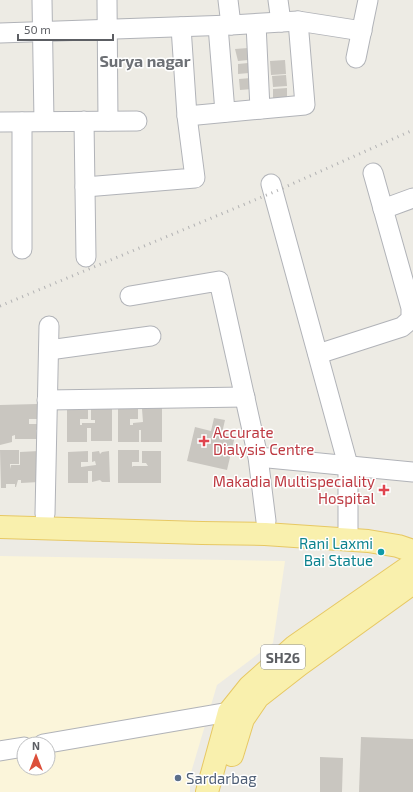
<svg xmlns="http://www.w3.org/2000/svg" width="413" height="792" font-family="'Exo 2',sans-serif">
<rect width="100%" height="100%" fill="#edebe4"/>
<!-- commercial -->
<path fill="#fbf5da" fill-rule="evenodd" d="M0,556L285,561L273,643L217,685L190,776V792H0ZM24,744H48V768H24Z"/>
<!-- building -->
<g fill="#c9c6c0">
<polygon points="248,48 248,60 238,61 235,49"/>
<polygon points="285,60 286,74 271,75 270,61"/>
<polygon points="248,63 249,73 238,74 238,64"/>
<polygon points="286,75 287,86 273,87 272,76"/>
<polygon points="251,78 252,89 240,90 239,79"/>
<polygon points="287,88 287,98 273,100 273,89"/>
<polygon points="37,404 40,419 29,419 29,424 39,424 39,429 36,430 37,439 15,439 15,435 12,436 12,442 0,445 0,405"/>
<polygon points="91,408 112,408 112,441 91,441 91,428 87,428 87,442 67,442 67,410 88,410 88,419 80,419 80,425 82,425 82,423 95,423 95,420 91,420"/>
<polygon points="118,408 138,408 138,412 135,412 138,412 138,419 130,419 130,425 133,425 133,423 143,422 142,409 162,408 162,442 141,442 141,430 139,430 139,442 118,442"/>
<polygon points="214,418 225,420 222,433 235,436 227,470 187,461 195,427 211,431"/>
<polygon points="0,450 19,450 19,464 10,464 10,469 11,465 20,465 20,452 39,451 39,482 21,483 21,480 18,480 16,487 15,487 15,484 6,484 6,488 1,488"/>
<polygon points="118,450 139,450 139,462 132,462 132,467 133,466 148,466 146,463 142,463 142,451 161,451 161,483 118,483"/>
<polygon points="88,451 88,462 81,462 81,467 96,465 95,461 92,462 92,452 99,451 100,454 102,452 109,451 110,482 102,482 100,480 92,482 92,471 88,471 88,483 68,483 68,452"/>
<polygon points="361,737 413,739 413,792 359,792"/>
<polygon points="320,757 343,758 342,792 320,792"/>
</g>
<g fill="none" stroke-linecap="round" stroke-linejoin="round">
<!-- minor casing -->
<g stroke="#b1b3b8" stroke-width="21">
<g id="minor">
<polyline points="42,0 44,121"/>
<polyline points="107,0 108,121"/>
<polyline points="228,0 231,25"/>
<polyline points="278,0 281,22"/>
<polyline points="256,24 260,109"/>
<polyline points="218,26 225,112"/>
<polyline points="0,33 231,25 298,21 362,31"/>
<polyline points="356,58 368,0"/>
<polyline points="187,116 305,105 298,21"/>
<polyline points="84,121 86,257"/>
<polyline points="0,122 137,121"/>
<polyline points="22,122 22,249"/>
<polyline points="271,184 348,465 348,529"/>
<polyline points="85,187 195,178 187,116 181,27"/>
<polyline points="383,209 413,198"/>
<polyline points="130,296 219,281 258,457 266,521"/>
<polyline points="49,350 151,336"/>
<polyline points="318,354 402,327 411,319 411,308 373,173"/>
<polyline points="47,400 245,397"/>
<polyline points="258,457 413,472"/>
<polyline points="45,514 49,326"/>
<polyline points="43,744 229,712 241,715"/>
<polyline points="0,751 24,747"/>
</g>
</g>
<!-- major casing -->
<g stroke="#e7c863" stroke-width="24">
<g id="major">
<polyline points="0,527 202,533 265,534 368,541 398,546 413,551"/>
<polyline points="232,755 243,719 258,697 299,665 413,583"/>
<polyline points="207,792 229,712 249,687 295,646 413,564"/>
</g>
</g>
<!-- minor -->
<use href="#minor" stroke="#fff" stroke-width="19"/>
<!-- major -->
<use href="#major" stroke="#f9f0ad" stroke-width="22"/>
<!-- rail -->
<polyline stroke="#b2b2b3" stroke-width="3" stroke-dasharray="1 5" stroke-linecap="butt" points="0,306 274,192 413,130"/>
</g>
<!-- markers -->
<g fill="#e0444e" stroke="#fff" stroke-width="1.5">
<path d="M202 435h4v4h4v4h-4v4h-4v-4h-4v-4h4z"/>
<path d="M382 484h4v4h4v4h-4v4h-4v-4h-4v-4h4z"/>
</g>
<circle fill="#0f9aa8" stroke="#fff" stroke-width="1.5" cx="381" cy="552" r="4"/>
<circle fill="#5c6f8a" stroke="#fff" stroke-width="1.5" cx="178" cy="778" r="4"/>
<g text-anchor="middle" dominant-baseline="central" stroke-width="3" stroke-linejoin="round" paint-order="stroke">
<!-- shield labels -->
<rect fill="#fff" stroke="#8d8e92" stroke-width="1" x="261" y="645" width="44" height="24" rx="3"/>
<g font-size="14" font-weight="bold" fill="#5c5e63">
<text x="283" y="657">SH26</text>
</g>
<!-- health labels -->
<g font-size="15" fill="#be3a42" stroke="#fff" text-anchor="start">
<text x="213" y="432">Accurate<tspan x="213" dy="17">Dialysis Centre</tspan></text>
<text x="375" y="481" text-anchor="end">Makadia Multispeciality<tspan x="375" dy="17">Hospital</tspan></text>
</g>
<!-- culture labels -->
<g font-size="15" fill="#0d838f" stroke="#fff" text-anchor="end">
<text x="373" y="543">Rani Laxmi<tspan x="373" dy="17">Bai Statue</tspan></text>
</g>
<!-- service labels -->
<g font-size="15" fill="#4e5e75" stroke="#fff" text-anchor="start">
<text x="186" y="778">Sardarbag</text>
</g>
<!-- neighbourhood labels -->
<g font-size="16" font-weight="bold" fill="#6d7075" stroke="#fff">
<text x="145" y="60">Surya nagar</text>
</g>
</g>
<!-- north arrow -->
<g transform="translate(36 756)"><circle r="19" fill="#ffffff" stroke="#bebfc1"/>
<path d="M0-3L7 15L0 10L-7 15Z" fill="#dc4f3a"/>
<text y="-6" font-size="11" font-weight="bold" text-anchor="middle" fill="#5c5e63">N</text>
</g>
<!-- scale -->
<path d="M18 34v6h95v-6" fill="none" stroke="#5c5e63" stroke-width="2"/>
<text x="24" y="34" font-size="12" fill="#5c5e63" stroke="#ffffff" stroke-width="3" paint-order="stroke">50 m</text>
</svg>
